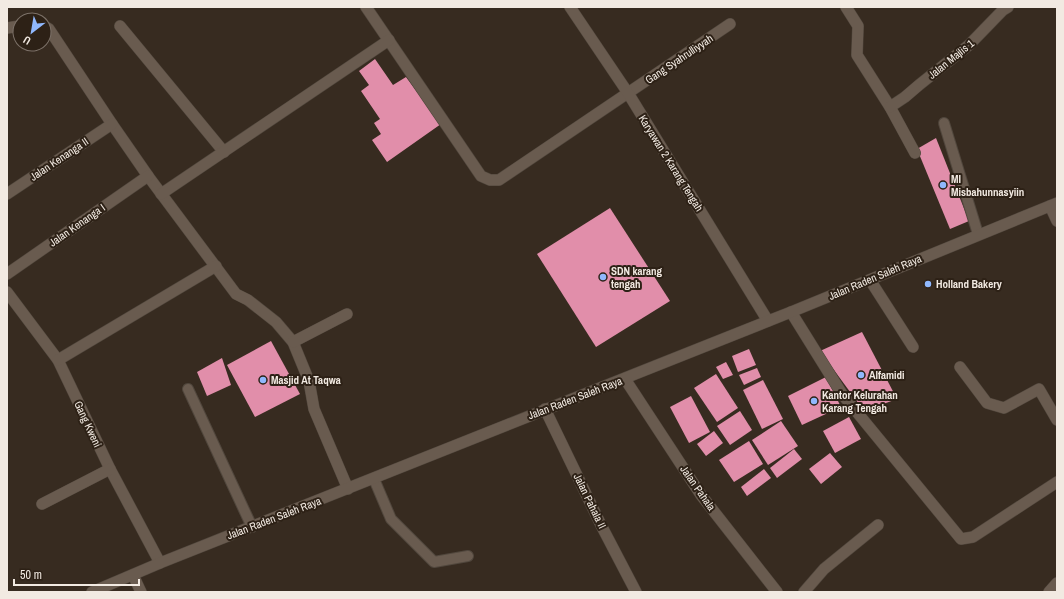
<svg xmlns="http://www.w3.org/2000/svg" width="1064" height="599" font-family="'Archivo Narrow',sans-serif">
<rect width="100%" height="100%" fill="#372b20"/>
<!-- building -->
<g fill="#e18eaa">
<polygon points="375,59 393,85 406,77 418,93 419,92 441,124 387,162 372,140 381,134 374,123 380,119 361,91 369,85 359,71"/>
<polygon points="936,138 969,221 950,229 917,149"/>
<polygon points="610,208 670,301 596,347 537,254"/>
<polygon points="862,332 897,399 864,411 820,351"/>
<polygon points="271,341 300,394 255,417 227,365"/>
<polygon points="749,349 756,365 738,372 732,356"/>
<polygon points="222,358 231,385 207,396 197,372"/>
<polygon points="726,362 733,375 723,379 716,367"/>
<polygon points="757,368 761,377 744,385 739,375"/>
<polygon points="716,374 738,408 717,422 694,388"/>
<polygon points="826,377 841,407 802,425 788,396"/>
<polygon points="763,380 783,419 762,429 743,390"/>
<polygon points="691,396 710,432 689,443 670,407"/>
<polygon points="740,411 752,430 730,445 717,426"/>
<polygon points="849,417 861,439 835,453 823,431"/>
<polygon points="781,421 798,446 768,465 752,440"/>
<polygon points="714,431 723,443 706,456 697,444"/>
<polygon points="749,441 763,464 734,482 719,460"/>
<polygon points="794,449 802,459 777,478 770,468"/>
<polygon points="830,453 842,467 821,484 809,469"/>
<polygon points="764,469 771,478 747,496 741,487"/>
</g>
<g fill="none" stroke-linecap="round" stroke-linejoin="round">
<!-- service casing -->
<g stroke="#51473d" stroke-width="12">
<g id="service">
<polyline points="944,123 978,234"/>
<polyline points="188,389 252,527"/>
<polyline points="374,479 391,519 434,562 468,556"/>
</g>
</g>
<!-- minor casing -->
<g stroke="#51473d" stroke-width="12">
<g id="minor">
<polyline points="366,7 481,176 490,180 499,180 730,24"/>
<polyline points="570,7 628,93 768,321"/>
<polyline points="846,7 858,26 857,55 890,107 915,153"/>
<polyline points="44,26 49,29 112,124 148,176 236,294 248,300 276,322 293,342 309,381 314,409 348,489"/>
<polyline points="120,26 224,152"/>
<polyline points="7,28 20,26"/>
<polyline points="890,107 905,97 919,85 969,45 1003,10 1008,7"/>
<polyline points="7,194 112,124"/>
<polyline points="161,194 389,40"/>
<polyline points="1050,206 1057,221"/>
<polyline points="7,274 148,176"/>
<polyline points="870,280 913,347"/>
<polyline points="7,292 58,360 110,469 160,563"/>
<polyline points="791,312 842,394 961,539 973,537 1057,482"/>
<polyline points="293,342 347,314"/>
<polyline points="58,360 216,266"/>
<polyline points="960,367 987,403 1004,408 1039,389 1057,420"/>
<polyline points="625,379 701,495 777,592"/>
<polyline points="545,409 601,525 636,592"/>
<polyline points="42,504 110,469"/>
<polyline points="133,575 141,592"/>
<polyline points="804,592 824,569 878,525"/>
<polyline points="1049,592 1057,583"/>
</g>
</g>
<!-- secondary casing -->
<g stroke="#51473d" stroke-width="12">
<polyline id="secondary" points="92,592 160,563 791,312 1057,203"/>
</g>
<!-- service -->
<use href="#service" stroke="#695b4f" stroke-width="10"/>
<!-- minor -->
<use href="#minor" stroke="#695b4f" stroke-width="11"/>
<!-- secondary -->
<use href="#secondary" stroke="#695b4f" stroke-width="11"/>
</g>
<!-- markers -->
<g fill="#90b8fd" stroke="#2d2116" stroke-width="1.5">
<circle cx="943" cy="185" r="4"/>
<circle cx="603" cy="277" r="4"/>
<circle cx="928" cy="284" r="4"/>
<circle cx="861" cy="375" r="4"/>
<circle cx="263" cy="380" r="4"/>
<circle cx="814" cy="401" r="4"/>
</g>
<g text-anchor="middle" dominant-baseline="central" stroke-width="4" stroke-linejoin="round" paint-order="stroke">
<!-- street labels -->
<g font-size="11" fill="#f2eae2" stroke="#2d2116">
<text transform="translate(679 59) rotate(-34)">Gang Syahrulliyyah</text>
<text transform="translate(951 59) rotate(-39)">Jalan Majlis 1</text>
<text transform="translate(59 159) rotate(-34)">Jalan Kenanga II</text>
<text transform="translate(671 163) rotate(58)">Karyawan 2 Karang Tengah</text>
<text transform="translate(77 225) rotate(-35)">Jalan Kenanga I</text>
<text transform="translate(875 277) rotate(-23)">Jalan Raden Saleh Raya</text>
<text transform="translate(575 398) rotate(-21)">Jalan Raden Saleh Raya</text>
<text transform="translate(88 424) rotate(65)">Gang Kweni</text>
<text transform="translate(698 488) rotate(55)">Jalan Pahala</text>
<text transform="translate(590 501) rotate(64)">Jalan Pahala II</text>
<text transform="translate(274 518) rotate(-21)">Jalan Raden Saleh Raya</text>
</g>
<!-- poi labels -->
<g font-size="11" font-weight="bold" fill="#f2eae2" stroke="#2d2116" text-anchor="start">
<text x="951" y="179">MI<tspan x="951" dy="13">Misbahunnasyiin</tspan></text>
<text x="611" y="271">SDN karang<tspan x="611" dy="13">tengah</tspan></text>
<text x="936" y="284">Holland Bakery</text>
<text x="869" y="375">Alfamidi</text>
<text x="271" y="380">Masjid At Taqwa</text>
<text x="822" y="395">Kantor Kelurahan<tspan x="822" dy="13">Karang Tengah</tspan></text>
</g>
</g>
<!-- border -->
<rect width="1064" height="599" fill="none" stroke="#f2eae2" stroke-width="16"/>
<!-- north arrow -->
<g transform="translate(32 32) rotate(211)"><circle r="19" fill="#2d2116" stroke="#7c7168"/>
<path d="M0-3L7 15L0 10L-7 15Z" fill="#90b8fd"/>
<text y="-6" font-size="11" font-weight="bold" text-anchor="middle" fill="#f2eae2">U</text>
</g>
<!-- scale -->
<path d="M14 579v6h125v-6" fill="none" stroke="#f2eae2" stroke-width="2"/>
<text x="20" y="579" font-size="12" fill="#f2eae2" stroke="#2d2116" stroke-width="3" paint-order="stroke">50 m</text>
</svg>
